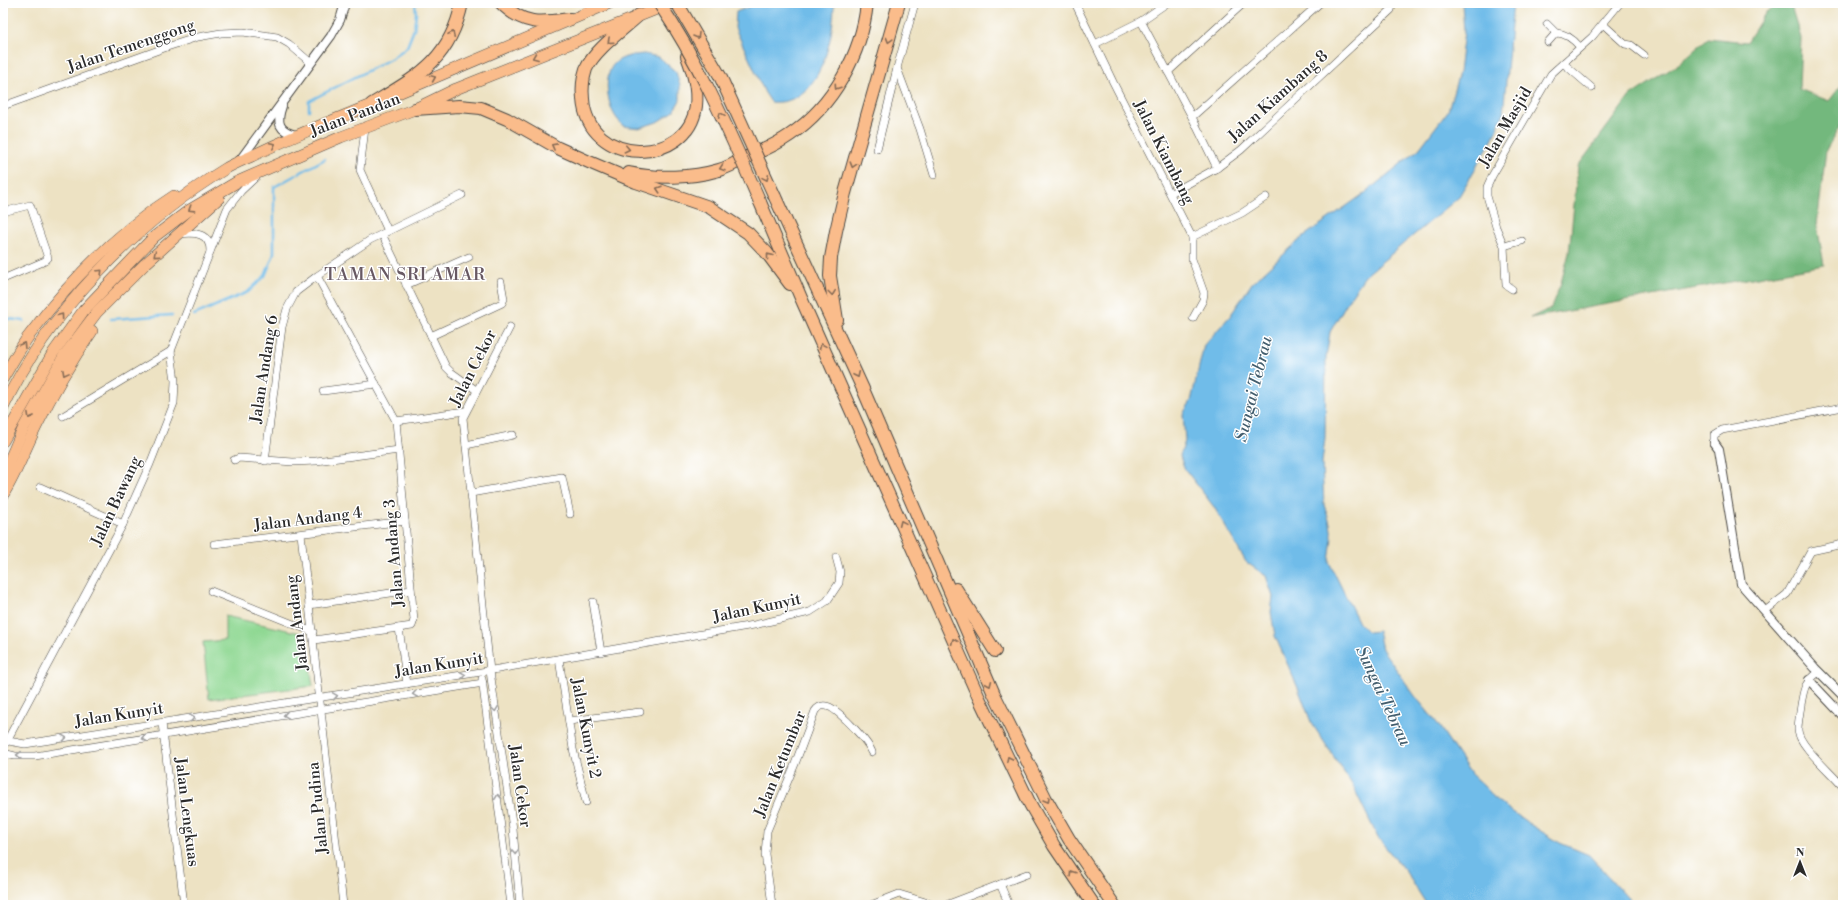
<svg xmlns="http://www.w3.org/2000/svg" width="1846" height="908" font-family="'Libre Bodoni',serif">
<rect width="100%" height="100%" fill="#fff"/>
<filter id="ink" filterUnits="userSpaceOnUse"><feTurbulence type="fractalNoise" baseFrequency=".025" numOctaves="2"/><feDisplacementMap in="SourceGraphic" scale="8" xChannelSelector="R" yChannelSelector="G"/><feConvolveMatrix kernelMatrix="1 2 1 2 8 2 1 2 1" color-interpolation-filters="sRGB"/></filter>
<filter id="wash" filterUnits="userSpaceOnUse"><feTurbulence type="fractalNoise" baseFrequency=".012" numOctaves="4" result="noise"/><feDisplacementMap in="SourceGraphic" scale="16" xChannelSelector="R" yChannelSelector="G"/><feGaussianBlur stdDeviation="0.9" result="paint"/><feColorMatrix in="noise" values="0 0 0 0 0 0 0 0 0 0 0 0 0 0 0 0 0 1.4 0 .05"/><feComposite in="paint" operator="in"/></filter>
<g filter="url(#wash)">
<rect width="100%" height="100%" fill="#ede2c3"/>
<!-- green -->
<polygon fill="#8fd893" stroke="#5d825f" points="225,616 305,634 313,686 209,699 203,642 225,640"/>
<!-- forest -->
<polygon fill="#73b87d" stroke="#4f7254" points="1782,3 1790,3 1801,38 1799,89 1829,101 1843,83 1843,121 1826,150 1817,225 1824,265 1530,318 1551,308 1561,283 1569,253 1578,166 1630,96 1680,63 1708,38 1747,42 1766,12"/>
<!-- water -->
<g fill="#70bce9" stroke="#4e748a">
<path d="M759,3H834C834,40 819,107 771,102L765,93L735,28L736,12Z"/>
<polygon points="1462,3 1513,3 1503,115 1491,142 1458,198 1365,276 1349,299 1330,332 1326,358 1325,438 1322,463 1324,505 1330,523 1332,538 1329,562 1359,623 1368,632 1378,631 1382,649 1415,696 1437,723 1471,774 1488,790 1496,800 1531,825 1560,843 1589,855 1634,905 1427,905 1406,872 1378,838 1353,786 1311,722 1298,688 1275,636 1271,612 1273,597 1266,576 1246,562 1214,507 1184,468 1180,456 1185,441 1183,414 1191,401 1204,345 1230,316 1252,283 1304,236 1365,193 1419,149 1448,111 1459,73 1464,31"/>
<path d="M644,54L659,57L676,72L680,85V100L673,112L657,122L639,128L623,126C620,122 616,118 614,114C607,101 603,74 615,63C623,56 634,55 644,54Z"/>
</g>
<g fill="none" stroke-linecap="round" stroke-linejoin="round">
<!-- stream -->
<g stroke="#70bce9" stroke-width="2.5">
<polyline points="309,110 309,101 392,58 407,47 414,29 416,13 415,3"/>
<polyline points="194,315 248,292 265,276 274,254 274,187 325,159"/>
<polyline points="3,318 24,321"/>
<polyline points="111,319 172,315"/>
</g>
</g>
</g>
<g filter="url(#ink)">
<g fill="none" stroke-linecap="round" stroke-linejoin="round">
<!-- minor casing -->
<g stroke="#484642" stroke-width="8">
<g id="minor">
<polyline points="1075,3 1113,82 1192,237 1242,213 1266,197"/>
<polyline points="1141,21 1192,117 1217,168"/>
<polyline points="1547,24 1556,33"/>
<polyline points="1604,25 1625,44 1631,45 1644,55"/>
<path d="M1548,42L1556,33C1566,33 1574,40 1580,47"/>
<polyline points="1095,44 1141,21 1167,3"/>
<polyline points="1563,63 1592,88"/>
<polyline points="897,68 920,129 934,175"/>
<polyline points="1168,72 1244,3"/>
<polyline points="3,106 167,47 198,37 221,33 243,32 277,37 289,44 311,63"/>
<polyline points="1192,117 1320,3"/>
<polyline points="365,128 360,170 388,231"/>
<polyline points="877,149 897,68 915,3"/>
<polyline points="1171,193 1217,168 1241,150 1391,10 1392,6 1391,3"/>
<polyline points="3,212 30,205 48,258 45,261 3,279"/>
<path d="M180,234C195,232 210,233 210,251"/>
<polyline points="382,234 446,367 451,372 476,390"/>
<polyline points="1192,237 1192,259 1204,293 1203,300 1193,318"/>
<polyline points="1504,246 1522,241"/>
<polyline points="406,285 469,257"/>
<polyline points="1512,289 1506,285 1504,246 1496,227 1487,196 1487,187 1492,176 1551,74 1592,37 1620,3"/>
<polyline points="510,327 463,418 490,671 513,829 520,905"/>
<polyline points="431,336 502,303 504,299 501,282"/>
<polyline points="323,391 376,384"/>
<polyline points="63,416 171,351"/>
<polyline points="396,421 465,411"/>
<polyline points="1714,442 1714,435 1722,430 1843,407"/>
<polyline points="466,445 513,435"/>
<polyline points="234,460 239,458 293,462 316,461 399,450"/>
<polyline points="265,461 282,327 287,309 296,292 317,276 370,240 462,195"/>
<polyline points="40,487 123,524"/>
<polyline points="471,493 562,477 570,514"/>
<polyline points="301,534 343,905"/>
<polyline points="214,544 405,521"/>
<polyline points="211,591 313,632"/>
<polyline points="593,602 601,652"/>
<polyline points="309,605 411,590"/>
<polyline points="1765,611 1787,594 1811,551 1843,544"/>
<polyline points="399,628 407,684"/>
<polyline points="314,640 412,626 414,620 396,421 317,276"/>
<polyline points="559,659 573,749 586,802"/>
<path d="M1819,672C1804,683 1804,688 1801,705C1800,713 1798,722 1798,730C1798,745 1833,774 1843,787"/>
<polyline points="482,679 511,905"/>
<polyline points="569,721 640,712"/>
<polyline points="162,723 184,905"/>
<polyline points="3,740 25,744 481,672 754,625 810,612 827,601 839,583 840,572 836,557"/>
<polyline points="3,748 123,524 150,464 174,403 175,381 171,351 227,209 241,191 257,176"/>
<polyline points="3,753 15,756 35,756 483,683"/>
<polyline points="1000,884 1009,905"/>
<path d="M772,905L765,854L767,831L795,764L815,711C818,707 821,705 826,706C837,707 868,742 872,752"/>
<polyline points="871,905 899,894 935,905"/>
<polyline points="946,905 1027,874"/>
</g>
</g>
<!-- tertiary casing -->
<g stroke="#484642" stroke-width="10">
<g id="tertiary">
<path d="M282,106C276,123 279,131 296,135"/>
<polyline points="240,160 331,36 340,20 345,3"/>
<polyline points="1714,442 1719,449 1741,584 1815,668 1843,696"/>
<polyline points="1809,680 1843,716"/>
</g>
</g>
<!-- trunk casing -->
<g stroke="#484642" stroke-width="12">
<g id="trunk">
<polyline points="396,94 610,3"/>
<path d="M3,378C11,365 19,350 28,337C68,283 117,232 174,196"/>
<path d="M3,408C48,312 135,224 225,169C233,164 243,160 252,156C294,135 337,119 380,101"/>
<polyline points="3,441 53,353 84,310 154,237 188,211 237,182 341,137 415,109 456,89 672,3"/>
<polyline points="3,475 24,427 64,356 97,312 145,264 219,198"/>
<path d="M4,493C17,472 25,449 36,427C52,394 71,361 92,331"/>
</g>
</g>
<!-- motorway casing -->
<g stroke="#484642" stroke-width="14">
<g id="motorway">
<path d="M501,3C524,26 541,23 570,19"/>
<path d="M639,15C623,30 595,49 586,69C583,78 582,90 583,99C588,167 688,167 696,106C698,88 693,72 687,56"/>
<path d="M372,104C418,76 450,60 462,3"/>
<polyline points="415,109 459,106 481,108 507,119 558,148 589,162 636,182 709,207 748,233 767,253 790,284"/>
<path d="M629,173C657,179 692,178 719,170C729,167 738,162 747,157C762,151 777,144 790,135C833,106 862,54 867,3"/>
<polyline points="775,197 863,389 994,694 1046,799 1069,839 1114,905"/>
<polyline points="760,202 801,298 979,698 1030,804 1054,846 1094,905"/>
<polyline points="837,320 830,276 831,258 836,231 845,193 899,3"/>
<polyline points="956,589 995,651"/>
</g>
</g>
<!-- minor -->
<use href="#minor" stroke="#fff" stroke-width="7"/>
<!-- tertiary -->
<use href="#tertiary" stroke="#fff" stroke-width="8"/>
<!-- trunk -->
<use href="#trunk" stroke="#fabc8b" stroke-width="11"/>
<!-- motorway -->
<use href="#motorway" stroke="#fabc8b" stroke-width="12"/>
<!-- motorway-bridge casing -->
<g stroke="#484642" stroke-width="14" stroke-linecap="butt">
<g id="motorway-bridge">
<path d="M659,3C701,65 730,134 760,202"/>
<polyline points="677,3 720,76 775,197"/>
</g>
</g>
<!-- motorway-bridge -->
<use href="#motorway-bridge" stroke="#fabc8b" stroke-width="12"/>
</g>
<!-- one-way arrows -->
<defs><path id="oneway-chevron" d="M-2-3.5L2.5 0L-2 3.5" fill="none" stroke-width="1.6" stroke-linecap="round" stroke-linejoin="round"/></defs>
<g stroke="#886c56">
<use href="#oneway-chevron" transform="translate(452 34) rotate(-65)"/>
<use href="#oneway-chevron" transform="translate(697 36) rotate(60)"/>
<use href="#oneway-chevron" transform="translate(889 40) rotate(106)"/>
<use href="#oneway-chevron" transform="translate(610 41) rotate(138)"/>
<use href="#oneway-chevron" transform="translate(535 57) rotate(158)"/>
<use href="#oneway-chevron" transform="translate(433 78) rotate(-23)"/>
<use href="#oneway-chevron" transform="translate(837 87) rotate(124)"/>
<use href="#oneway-chevron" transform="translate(721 115) rotate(-114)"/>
<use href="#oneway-chevron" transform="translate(273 145) rotate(-27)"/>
<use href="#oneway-chevron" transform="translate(554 146) rotate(-152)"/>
<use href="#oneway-chevron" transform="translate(627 149) rotate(13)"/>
<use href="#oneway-chevron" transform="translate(853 165) rotate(106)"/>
<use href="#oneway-chevron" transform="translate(722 168) rotate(161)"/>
<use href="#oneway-chevron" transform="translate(766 178) rotate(66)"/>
<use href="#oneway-chevron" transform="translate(659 189) rotate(-162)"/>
<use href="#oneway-chevron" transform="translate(191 209) rotate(148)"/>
<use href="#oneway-chevron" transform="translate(156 255) rotate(139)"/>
<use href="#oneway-chevron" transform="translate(769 256) rotate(-129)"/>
<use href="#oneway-chevron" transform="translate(100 272) rotate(-45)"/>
<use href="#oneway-chevron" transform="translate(832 293) rotate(83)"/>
<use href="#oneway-chevron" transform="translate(61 316) rotate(-54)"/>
<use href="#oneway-chevron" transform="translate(23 345) rotate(-59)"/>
<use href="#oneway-chevron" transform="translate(822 346) rotate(-114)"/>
<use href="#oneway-chevron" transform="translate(65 373) rotate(118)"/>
<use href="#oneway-chevron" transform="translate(857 375) rotate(65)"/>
<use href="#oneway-chevron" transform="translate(30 416) rotate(119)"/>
<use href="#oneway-chevron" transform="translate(902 523) rotate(-114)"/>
<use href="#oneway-chevron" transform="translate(954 641) rotate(-114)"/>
<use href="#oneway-chevron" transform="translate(989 684) rotate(67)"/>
<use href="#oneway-chevron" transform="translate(1009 759) rotate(-116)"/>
<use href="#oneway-chevron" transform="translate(1047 800) rotate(60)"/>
<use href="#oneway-chevron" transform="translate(1072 873) rotate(-123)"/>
</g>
<g stroke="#a0a0a0">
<use href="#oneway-chevron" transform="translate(463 675) rotate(-9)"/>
<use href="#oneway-chevron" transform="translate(415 694) rotate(171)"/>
<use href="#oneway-chevron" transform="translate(335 696) rotate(-9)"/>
<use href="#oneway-chevron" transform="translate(495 709) rotate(82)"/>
<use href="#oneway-chevron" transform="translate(286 715) rotate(171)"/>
<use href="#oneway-chevron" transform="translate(192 718) rotate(-9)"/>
<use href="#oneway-chevron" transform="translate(64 738) rotate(-9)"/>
<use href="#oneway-chevron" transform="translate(144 738) rotate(171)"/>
<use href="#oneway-chevron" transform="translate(19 755) rotate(-177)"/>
<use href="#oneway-chevron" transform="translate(498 797) rotate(-98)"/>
<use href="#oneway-chevron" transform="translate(515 852) rotate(85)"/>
</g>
</g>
<g text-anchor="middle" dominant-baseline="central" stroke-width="3" stroke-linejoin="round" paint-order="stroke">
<!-- street labels -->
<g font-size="16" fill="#2b2b2b" stroke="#fff">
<text transform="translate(131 46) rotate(-19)">Jalan Temenggong</text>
<text transform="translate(1278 96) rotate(-42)">Jalan Kiambang 8</text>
<text transform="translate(355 115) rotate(-21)">Jalan Pandan</text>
<text transform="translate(1505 127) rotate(-60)">Jalan Masjid</text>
<text transform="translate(1164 152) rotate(63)">Jalan Kiambang</text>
<text transform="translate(473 368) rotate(-63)">Jalan Cekor</text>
<text transform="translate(264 369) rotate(-81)">Jalan Andang 6</text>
<text transform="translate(116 501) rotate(-65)">Jalan Bawang</text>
<text transform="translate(308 519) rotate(-7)">Jalan Andang 4</text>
<text transform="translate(394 553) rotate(-95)">Jalan Andang 3</text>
<text transform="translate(757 608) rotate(-12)">Jalan Kunyit</text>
<text transform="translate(297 623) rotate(-97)">Jalan Andang</text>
<text transform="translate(439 665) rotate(-9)">Jalan Kunyit</text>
<text transform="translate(119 715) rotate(-9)">Jalan Kunyit</text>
<text transform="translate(586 728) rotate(79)">Jalan Kunyit 2</text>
<text transform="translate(780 764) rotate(-68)">Jalan Ketumbar</text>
<text transform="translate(520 786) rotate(82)">Jalan Cekor</text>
<text transform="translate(318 808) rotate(-96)">Jalan Pudina</text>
<text transform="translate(187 812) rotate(83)">Jalan Lengkuas</text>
</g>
<!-- neighbourhood labels -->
<g font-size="17" letter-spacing="1" fill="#685963" stroke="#fff">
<text x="405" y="275">TAMAN SRI AMAR</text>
</g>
<!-- water labels -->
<g font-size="17" font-style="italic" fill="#435e6e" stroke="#fff">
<text transform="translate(1254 389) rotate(-76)">Sungai Tebrau</text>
<text transform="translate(1383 696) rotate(65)">Sungai Tebrau</text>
</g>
</g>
<!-- margin -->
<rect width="1846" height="908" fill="none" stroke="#fff" stroke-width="16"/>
<!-- north arrow -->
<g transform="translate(1800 862)" stroke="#ffffff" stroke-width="3" paint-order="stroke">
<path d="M0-3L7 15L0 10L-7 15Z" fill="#2b2b2b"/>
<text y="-6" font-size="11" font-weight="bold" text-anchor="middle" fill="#2b2b2b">N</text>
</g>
</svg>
